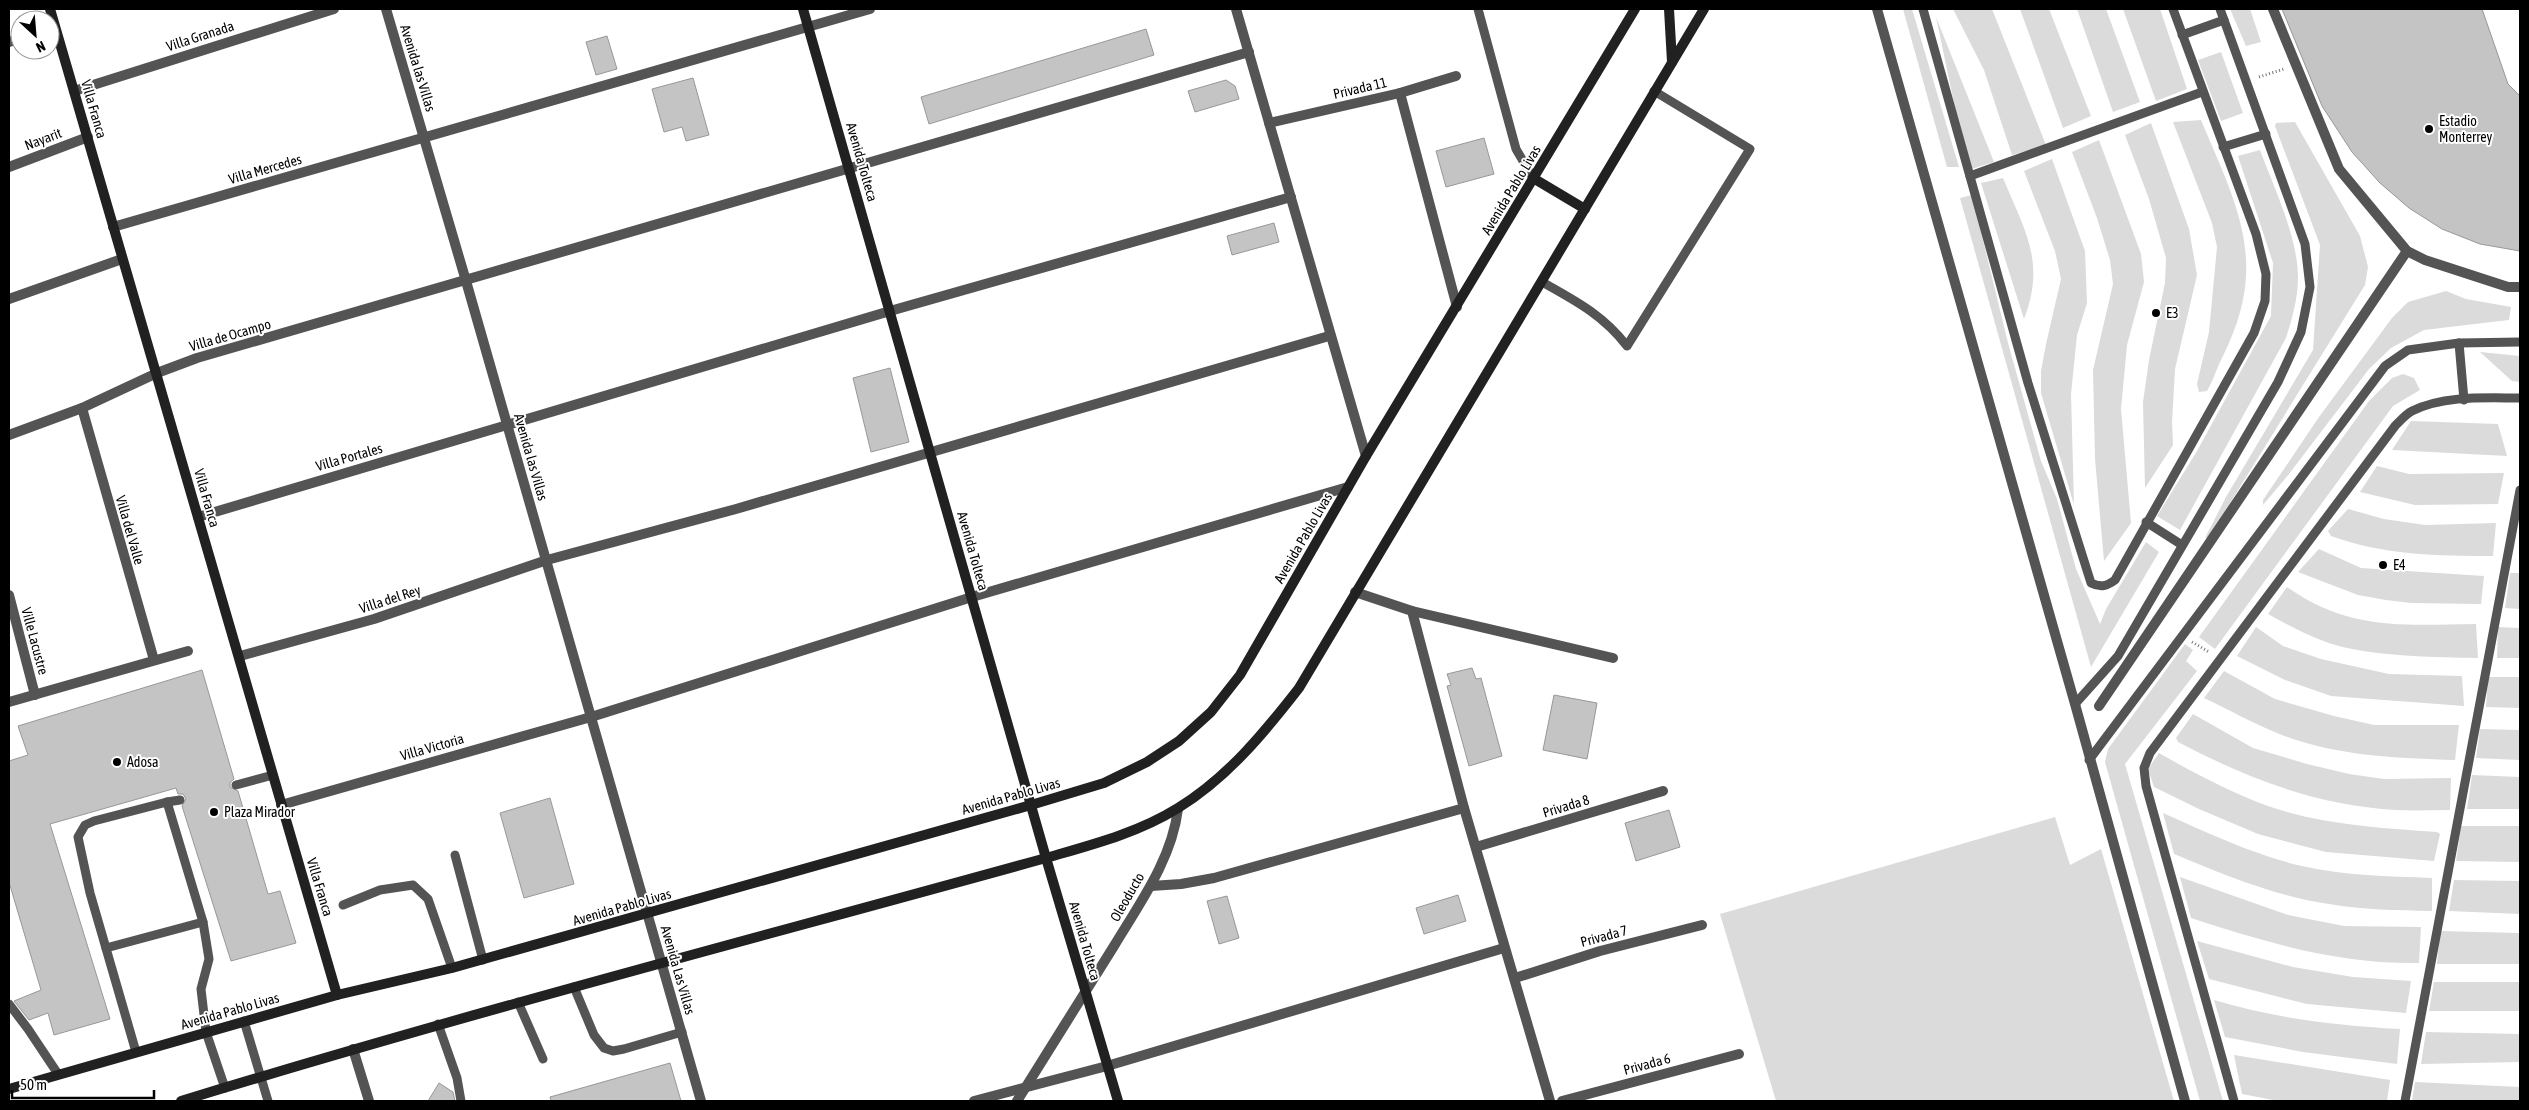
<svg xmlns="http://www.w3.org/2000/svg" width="2529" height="1110" font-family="'Asap Condensed',sans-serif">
<rect width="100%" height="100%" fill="#fff"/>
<!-- green -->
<g fill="#dbdbdb">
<polygon points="1903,9 1912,9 1959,167 1947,167"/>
<polygon points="1953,9 1992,9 2046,145 2012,155 1984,70"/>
<polygon points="2020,9 2049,9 2091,116 2063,128"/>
<polygon points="2077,9 2106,9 2140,102 2113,112"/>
<polygon points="2123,9 2160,9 2187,89 2156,101"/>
<polygon points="2230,9 2250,9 2261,42 2246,46"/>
<polygon points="1936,17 1994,162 1968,170"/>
<polygon points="2221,52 2243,113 2221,121 2198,60"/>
<path d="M2201,120C2239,210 2270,265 2221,360C2216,370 2213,381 2207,391L2199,392L2197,384L2209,332L2217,247L2212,223L2173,122Z"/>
<polygon points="2295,122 2360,236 2368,267 2365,285 2209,537 2205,538 2226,497 2313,350 2320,245 2275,126 2276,123"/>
<polygon points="2151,123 2189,229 2197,275 2175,369 2172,422 2173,445 2145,488 2143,402 2149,360 2165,283 2166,258 2149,199 2125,135"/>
<polygon points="2099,140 2141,254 2144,282 2127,345 2121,409 2131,523 2104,561 2095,459 2093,370 2113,284 2110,260 2097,218 2072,152"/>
<path d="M2260,150C2274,188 2298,237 2298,278C2298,298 2292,319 2286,338L2180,530L2157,516L2197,451L2271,316L2273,263L2238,156Z"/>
<polygon points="2052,159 2085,251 2087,303 2077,335 2071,394 2074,505 2041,393 2041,371 2046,344 2061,279 2055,251 2024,171"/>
<path d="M2003,178C2025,231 2046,262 2024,319L1981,183Z"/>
<polygon points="1972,195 2008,343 2041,461 2057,499 2076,569 2100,624 2106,609 2146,542 2159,552 2091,667 1960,198"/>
<polygon points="2446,291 2466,299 2511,307 2509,320 2424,330 2391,348 2369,369 2289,474 2263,505 2263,500 2319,417 2392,318 2408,302"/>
<polygon points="2480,352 2520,356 2520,382 2512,381"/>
<polygon points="2403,374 2414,378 2420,390 2393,406 2215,649 2199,637 2369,401 2392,378"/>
<polygon points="2411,421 2498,424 2507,456 2392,450"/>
<polygon points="2377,466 2409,474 2504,473 2498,504 2415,505 2360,492"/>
<path d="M2348,509L2384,519L2425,525L2496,523L2493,556C2437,556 2383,555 2331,536L2328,531Z"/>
<polygon points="2319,549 2361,568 2484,576 2481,604 2411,603 2386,600 2358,595 2298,572"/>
<polygon points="2510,573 2520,573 2520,609 2505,608"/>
<path d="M2287,587C2349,631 2404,625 2476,624L2478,658C2434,657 2390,657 2347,648C2319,642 2293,628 2268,614Z"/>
<polygon points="2256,627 2283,646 2321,659 2389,674 2462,676 2464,706 2331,696 2285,680 2237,656"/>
<polygon points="2498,627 2520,628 2520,658 2497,658"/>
<polygon points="2185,644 2193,650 2186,661 2197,671 2125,764 2223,1101 2200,1101 2105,762 2108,749"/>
<path d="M2224,671L2275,699L2334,716L2374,725H2459L2455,760C2395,758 2333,756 2277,733C2252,723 2228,709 2204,698Z"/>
<polygon points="2488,677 2520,677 2520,708 2486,707"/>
<path d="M2193,714L2253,748L2307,764L2349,774L2384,779L2451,778L2450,810C2432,810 2414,811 2396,810C2315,805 2249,779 2178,742L2176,738Z"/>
<polygon points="2480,729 2520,730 2520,760 2476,758"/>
<path d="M2159,753C2194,773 2230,792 2268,806C2322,825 2381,828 2437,832L2440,834L2434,861L2326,852L2258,834L2199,809L2154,787L2148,769Z"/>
<polygon points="2472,775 2520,777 2520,809 2467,809"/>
<path d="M2163,813C2208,833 2254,855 2302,866C2345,876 2388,876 2432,878V911C2397,910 2363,910 2329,904C2275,896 2224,875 2174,854Z"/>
<polygon points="2055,817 2070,865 2101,849 2174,1101 1776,1101 1720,914"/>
<polygon points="2461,826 2520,826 2520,862 2456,861"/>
<path d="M2180,877L2288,915L2344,926L2421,927L2419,963C2338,964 2268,943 2191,918Z"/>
<polygon points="2454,880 2520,881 2520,914 2449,911"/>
<polygon points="2440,931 2520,933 2520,964 2437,964"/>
<polygon points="2197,941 2293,967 2353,977 2411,981 2406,1013 2307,1004 2209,979"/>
<polygon points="2434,982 2520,982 2520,1011 2429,1011"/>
<path d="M2214,1000C2278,1019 2334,1025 2400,1029L2397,1064L2303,1052L2225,1037Z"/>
<polygon points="2426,1032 2520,1034 2520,1062 2421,1064"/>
<polygon points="2234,1055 2390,1080 2387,1101 2278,1101 2242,1094"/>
<polygon points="2415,1082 2520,1087 2520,1101 2412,1101"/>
</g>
<!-- building -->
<g fill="#c4c4c4" stroke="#989898">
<polygon points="2282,9 2482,9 2508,84 2520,96 2520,251 2480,244 2442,229 2409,208 2380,183 2352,152 2322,106"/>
<polygon points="1146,29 1154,55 929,124 921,97"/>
<polygon points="607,36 617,69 596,75 586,42"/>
<polygon points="693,78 709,135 686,141 682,127 664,132 652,89"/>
<polygon points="1226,80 1235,86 1239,99 1195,112 1188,91"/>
<polygon points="1484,138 1494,174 1446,187 1436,151"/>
<polygon points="1274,223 1279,242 1232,255 1227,236"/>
<polygon points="890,368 909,442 871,452 853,378"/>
<polygon points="1472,668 1476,679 1481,678 1502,756 1469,766 1447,686 1451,685 1447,674"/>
<polygon points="202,670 234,779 230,783 230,787 238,791 268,894 280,891 296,943 231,961 182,806 186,799 183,794 178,794 176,788 50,824 110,1019 54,1035 48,1013 29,1020 14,1001 41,990 9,882 9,761 28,755 18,726"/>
<polygon points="1554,695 1597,703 1587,759 1543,750"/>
<polygon points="550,798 574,884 524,898 500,813"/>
<polygon points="1669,810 1680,847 1636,861 1625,823"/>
<polygon points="1458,895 1466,921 1424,934 1416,908"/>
<polygon points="1227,896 1239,938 1219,944 1207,901"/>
<polygon points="670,1063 681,1101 551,1101 550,1097"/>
<polygon points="439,1083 453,1092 455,1101 428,1101"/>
</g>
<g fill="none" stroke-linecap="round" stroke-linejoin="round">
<!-- path -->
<g stroke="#767676" stroke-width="3" stroke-dasharray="1 2.5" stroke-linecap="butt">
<polyline points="2259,77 2284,69"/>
<polyline points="2192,642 2209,652"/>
</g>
<!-- lane -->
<g stroke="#545454" stroke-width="9">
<polyline points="1478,9 1516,149 1533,178"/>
<path d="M1923,9L2028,383L2091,583C2101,588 2107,586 2115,580L2254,333L2265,301L2266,274L2256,234L2173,9"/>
<polyline points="2182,35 2224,20"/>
<polyline points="2223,147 2266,134"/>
<polyline points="1970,176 2202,92"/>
<path d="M1542,282C1576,301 1603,315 1627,346L1750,149L1654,91"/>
<polyline points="2459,343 2464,400"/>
<polyline points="2146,522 2182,545"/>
<polyline points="2075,704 2118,656 2278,382 2301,332 2310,287 2305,244 2220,9"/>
<polyline points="2089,760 2385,366 2408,350 2459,343 2520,342"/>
<polyline points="236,785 273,775"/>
<polyline points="167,802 180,800"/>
<polyline points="455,855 483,960"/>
<polyline points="343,905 380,890 413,885 428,899 452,968"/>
<polyline points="106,948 203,922"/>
<polyline points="574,987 594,1035 604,1048 613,1051 624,1049 682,1032"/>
<polyline points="518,1002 543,1059"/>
<polyline points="9,1004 28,1029 58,1074"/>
<polyline points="244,1021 268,1101"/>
<polyline points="438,1024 457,1078 461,1101"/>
<polyline points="136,1052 90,893 78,837 85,825 94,821 167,802 203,922 209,959 201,989 206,1032 225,1088"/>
<path d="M2234,1101L2146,786L2144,768L2150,753L2395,426C2400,421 2406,414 2412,411C2444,395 2486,398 2520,398"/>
<polyline points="2405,1101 2520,490"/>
</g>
<!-- street -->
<g stroke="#545454" stroke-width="10">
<polyline points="386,9 466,281 701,1101"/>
<polyline points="1236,9 1366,456"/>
<polyline points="1877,9 2075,704 2185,1101"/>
<polyline points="2273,9 2339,169 2407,251 2425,260 2508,287 2520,287"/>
<polyline points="9,42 20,38"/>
<polyline points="74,91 334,9"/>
<polyline points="1400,93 1457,307"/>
<polyline points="1269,123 1400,93 1456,76"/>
<polyline points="9,167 88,137"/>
<polyline points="113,227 870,9"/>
<polyline points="9,299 122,259"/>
<polyline points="82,408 154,660"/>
<polyline points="9,435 82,408 157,373 197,358 1249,52"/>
<polyline points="198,517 890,311 1291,197"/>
<polyline points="1355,592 1412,611 1464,808 1550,1101"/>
<polyline points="9,595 35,695"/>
<polyline points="1412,611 1613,658"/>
<polyline points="240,656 374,619 547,560 736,509 1329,336"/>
<polyline points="9,702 188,651"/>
<polyline points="2099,706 2407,251"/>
<polyline points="281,805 591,717 972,597 1348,487"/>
<polyline points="1476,847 1663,791"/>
<polyline points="1151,886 1181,884 1214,878 1464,808"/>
<polyline points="1515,978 1600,951 1702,925"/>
<polyline points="353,1049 369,1101"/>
<polyline points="974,1101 1107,1066 1504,948"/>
<path d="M1017,1101C1049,1049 1082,998 1114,946C1140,903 1172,859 1178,809"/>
<polyline points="1562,1101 1739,1054"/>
</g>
<!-- secondary -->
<g stroke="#212121" stroke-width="10">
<polyline points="50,9 337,995"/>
<polyline points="803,9 1046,858 1118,1101"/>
<polyline points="1669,9 1672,62"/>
<polyline points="1533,178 1585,209"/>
<polyline points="9,1089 337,995 452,968 1031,805 1104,783 1147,762 1179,741 1211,712 1240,675 1366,456 1635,9"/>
<path d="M181,1101C468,1013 757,938 1046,858C1091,845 1138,833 1178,808C1227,778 1264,733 1299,688L1704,9"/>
</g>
</g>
<!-- markers -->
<g fill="#000" stroke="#fff" stroke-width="2">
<circle cx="2429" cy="129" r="5"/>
<circle cx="2156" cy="313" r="5"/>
<circle cx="2383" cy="565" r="5"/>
<circle cx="117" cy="762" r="5"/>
<circle cx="214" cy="812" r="5"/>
</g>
<g text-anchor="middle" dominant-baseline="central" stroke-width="4" stroke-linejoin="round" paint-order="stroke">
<!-- street labels -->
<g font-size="14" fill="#000" stroke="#fff">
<text transform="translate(200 36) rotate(-18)">Villa Granada</text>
<text transform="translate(418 68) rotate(73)">Avenida las Villas</text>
<text transform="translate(1360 88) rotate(-13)">Privada 11</text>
<text transform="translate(94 109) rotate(74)">Villa Franca</text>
<text transform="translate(43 139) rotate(-21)">Nayarit</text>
<text transform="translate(862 162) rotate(74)">Avenida Tolteca</text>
<text transform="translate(265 169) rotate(-16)">Villa Mercedes</text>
<text transform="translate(1511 190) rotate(-59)">Avenida Pablo Livas</text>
<text transform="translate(230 335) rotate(-16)">Villa de Ocampo</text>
<text transform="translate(349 457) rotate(-16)">Villa Portales</text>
<text transform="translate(531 457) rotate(74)">Avenida las Villas</text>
<text transform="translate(207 498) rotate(74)">Villa Franca</text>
<text transform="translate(130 530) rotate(74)">Villa del Valle</text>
<text transform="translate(1303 538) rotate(-60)">Avenida Pablo Livas</text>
<text transform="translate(973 551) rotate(74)">Avenida Tolteca</text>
<text transform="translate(390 599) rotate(-18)">Villa del Rey</text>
<text transform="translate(35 641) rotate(75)">Ville Lacustre</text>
<text transform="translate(432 747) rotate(-16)">Villa Victoria</text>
<text transform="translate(1011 796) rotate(-16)">Avenida Pablo Livas</text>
<text transform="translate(1566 806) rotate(-17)">Privada 8</text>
<text transform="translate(320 887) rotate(73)">Villa Franca</text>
<text transform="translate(1127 897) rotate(-60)">Oleoducto</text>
<text transform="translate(622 907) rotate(-16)">Avenida Pablo Livas</text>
<text transform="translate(1604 936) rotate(-15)">Privada 7</text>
<text transform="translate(1085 941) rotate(74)">Avenida Tolteca</text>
<text transform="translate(678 970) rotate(74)">Avenida Las Villas</text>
<text transform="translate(230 1011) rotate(-16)">Avenida Pablo Livas</text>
<text transform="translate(1647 1064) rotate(-15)">Privada 6</text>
</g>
<!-- poi labels -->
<g font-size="14" fill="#000" stroke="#fff" text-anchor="start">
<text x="2439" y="121">Estadio<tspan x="2439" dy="16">Monterrey</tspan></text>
<text x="2166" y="313">E3</text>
<text x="2393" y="565">E4</text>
<text x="127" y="762">Adosa</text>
<text x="224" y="812">Plaza Mirador</text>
</g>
</g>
<!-- border -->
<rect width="2529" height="1110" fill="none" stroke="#000000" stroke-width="20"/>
<!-- north arrow -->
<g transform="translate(35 35) rotate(154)"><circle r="24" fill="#ffffff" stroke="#999999"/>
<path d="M0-4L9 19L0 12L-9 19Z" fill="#000000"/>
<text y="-8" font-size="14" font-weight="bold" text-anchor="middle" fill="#000000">N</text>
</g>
<!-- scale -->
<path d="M12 1090v8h142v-8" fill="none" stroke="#000000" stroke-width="2.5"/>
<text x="20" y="1090" font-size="15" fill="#000000" stroke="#ffffff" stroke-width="4" paint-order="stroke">50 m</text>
</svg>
